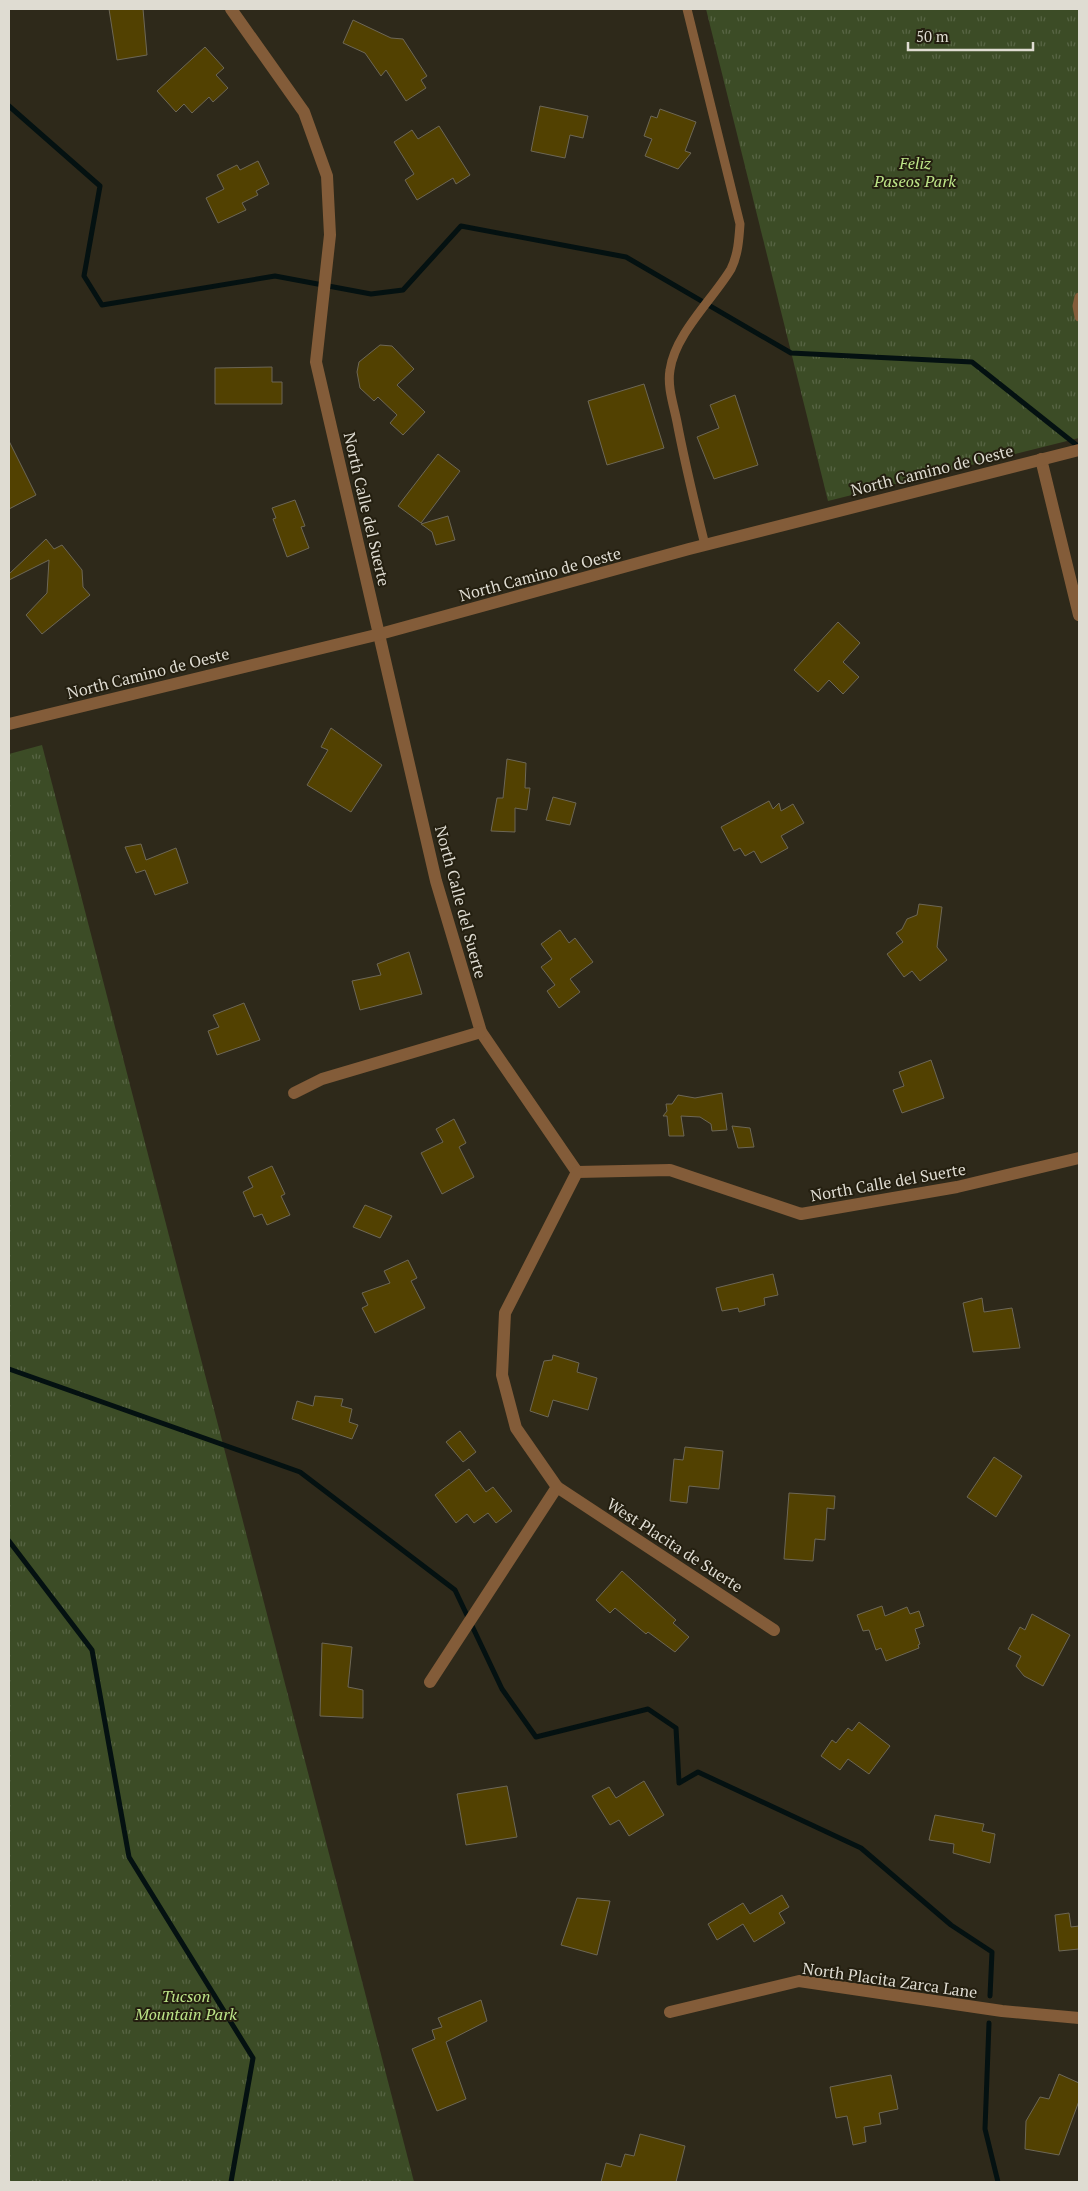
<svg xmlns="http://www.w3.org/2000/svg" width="1088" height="2191" font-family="'PT Serif',serif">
<defs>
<pattern id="park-tufts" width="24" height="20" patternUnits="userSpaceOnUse" patternTransform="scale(1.25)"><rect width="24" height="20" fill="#3c4c26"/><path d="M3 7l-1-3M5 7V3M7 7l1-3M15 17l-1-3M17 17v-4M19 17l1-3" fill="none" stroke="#586545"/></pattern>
</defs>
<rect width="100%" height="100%" fill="#2e291a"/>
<!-- park -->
<g fill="url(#park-tufts)">
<polygon points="706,9 1079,9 1079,438 828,501"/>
<polygon points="42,745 414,2182 9,2182 9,754"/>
</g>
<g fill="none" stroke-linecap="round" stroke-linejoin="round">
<!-- stream -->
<g stroke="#041111" stroke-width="5">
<polyline points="9,106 100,186 84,276 102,305 275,276 371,294 403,290 461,226 626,257 791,353 972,362 1079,447"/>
<polyline points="9,1369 300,1472 455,1590 502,1689 536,1737 648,1709 676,1728 679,1783 698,1772 861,1848 951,1925 992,1952 990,1996"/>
<polyline points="9,1541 92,1650 129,1857 253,2058 231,2182"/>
<polyline points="989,2023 985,2129 998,2182"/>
</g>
</g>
<!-- building -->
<g fill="#524101" stroke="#6d6756">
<polygon points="109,9 143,9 147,55 117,60"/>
<polygon points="353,20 391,38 403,39 427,76 421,80 426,88 406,101 386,70 381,76 365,53 343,43"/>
<polygon points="205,47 224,68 216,75 228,88 213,102 209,97 192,113 184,104 176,112 157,91"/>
<polygon points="540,106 588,116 583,138 570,135 565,158 531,151"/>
<polygon points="660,109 696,122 685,151 691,153 678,169 645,156 652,139 644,136 651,116 657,118"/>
<polygon points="439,126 470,175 456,184 453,178 417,200 405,180 414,174 394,142 412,130 418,139"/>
<polygon points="258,161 269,184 256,191 258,195 242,203 246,210 218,223 206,198 224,189 217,175 237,165 240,170"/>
<polygon points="380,345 392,346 414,369 397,385 425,412 403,435 390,423 397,415 378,397 374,401 360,388 357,372 359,362"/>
<polygon points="272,367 272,382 282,382 282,404 215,404 215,368"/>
<polygon points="644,384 664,448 607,465 588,401"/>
<polygon points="735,395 758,465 714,479 697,437 719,428 710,405"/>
<polygon points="9,441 36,495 9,509"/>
<polygon points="438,454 460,471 421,523 398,506"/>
<polygon points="295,500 305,526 301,527 309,548 287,557 273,519 276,518 272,508"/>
<polygon points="448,516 455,540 436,545 432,532 421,524"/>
<polygon points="46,539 54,549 62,545 82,570 83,587 90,595 42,634 26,615 47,593 49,560 9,580 9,574"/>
<polygon points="838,622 860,643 843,662 859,677 843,694 829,680 818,692 794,670"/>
<polygon points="331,728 382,765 351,812 307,785 328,750 321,747"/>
<polygon points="507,759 526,763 525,788 530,788 527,810 515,808 515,832 491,831 497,798 503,798"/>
<polygon points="553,797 576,803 570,825 546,820"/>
<polygon points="769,801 773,809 779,803 781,811 793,804 804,823 781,836 788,848 761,863 754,851 745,856 740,848 734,851 721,827"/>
<polygon points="141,844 146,860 176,848 188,883 155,895 145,870 136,873 125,847"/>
<polygon points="919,904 942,907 937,947 947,960 920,981 912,971 904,977 887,954 903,942 896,933 902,929 907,919 917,915"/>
<polygon points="560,930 569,943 575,938 593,962 570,979 580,992 559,1008 547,991 555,985 541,967 552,959 541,944"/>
<polygon points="409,952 422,994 360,1010 352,981 381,975 377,964"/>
<polygon points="244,1003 260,1040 217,1055 208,1031 219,1027 213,1015"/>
<polygon points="931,1060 944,1098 902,1113 893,1090 904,1086 899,1072"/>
<polygon points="722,1093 727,1130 712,1131 711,1124 700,1117 681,1116 684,1136 669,1136 667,1116 663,1116 667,1111 666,1104 672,1104 678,1095 695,1098"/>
<polygon points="454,1119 466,1143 459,1147 474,1177 442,1194 421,1153 443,1142 436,1129"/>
<polygon points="732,1126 750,1128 754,1147 738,1148"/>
<polygon points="272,1166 285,1194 281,1196 290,1215 267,1225 262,1214 254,1217 243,1192 253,1187 248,1177"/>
<polygon points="365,1205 392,1216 380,1238 353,1227"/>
<polygon points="408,1260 417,1278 411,1281 425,1308 375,1333 362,1308 368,1305 362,1293 390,1283 384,1271"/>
<polygon points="773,1274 778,1295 764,1298 765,1305 739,1312 738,1308 722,1311 716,1288"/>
<polygon points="982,1298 984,1312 1012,1308 1020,1348 973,1352 963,1303"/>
<polygon points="553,1355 579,1363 577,1372 597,1378 588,1410 553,1400 548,1417 530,1411 544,1361 552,1360"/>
<polygon points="315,1396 343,1399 341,1406 352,1409 349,1422 358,1425 352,1439 292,1419 297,1401 313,1406"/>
<polygon points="460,1431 476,1452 463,1462 446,1442"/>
<polygon points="685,1447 723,1451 719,1489 689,1486 687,1503 670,1501 674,1459 683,1460"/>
<polygon points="994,1457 1022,1476 996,1517 967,1497"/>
<polygon points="469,1469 486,1492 493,1487 512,1511 496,1523 488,1513 474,1523 467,1514 456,1523 435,1495"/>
<polygon points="789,1493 835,1496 834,1509 827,1508 825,1540 815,1539 813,1561 784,1559"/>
<polygon points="622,1571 676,1620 673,1623 689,1637 675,1652 648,1632 646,1634 615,1608 610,1613 596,1600"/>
<polygon points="882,1606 885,1616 907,1607 910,1614 919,1611 924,1626 915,1629 920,1644 918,1645 919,1648 886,1661 881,1648 876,1650 869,1630 863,1631 857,1615"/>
<polygon points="1032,1614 1070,1635 1043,1686 1024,1676 1016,1666 1021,1656 1008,1649 1020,1627 1025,1630"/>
<polygon points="322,1643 352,1647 348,1687 363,1690 363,1718 320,1716"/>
<polygon points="859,1722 890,1746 869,1774 848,1759 840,1770 821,1756 832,1740 836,1743 848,1728 852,1731"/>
<polygon points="644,1781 664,1815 629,1836 619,1820 610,1825 592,1796 609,1787 616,1798"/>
<polygon points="507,1786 517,1837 466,1845 457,1794"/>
<polygon points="935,1815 984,1824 982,1831 995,1834 990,1863 953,1853 954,1844 929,1840"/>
<polygon points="782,1895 789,1907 779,1913 785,1923 754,1942 743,1924 717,1940 708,1924 743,1903 750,1914"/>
<polygon points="577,1898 610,1901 597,1955 561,1945"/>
<polygon points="1069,1913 1071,1927 1079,1926 1079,1949 1059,1951 1055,1915"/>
<polygon points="481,2000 487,2021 446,2042 466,2099 437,2111 412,2049 435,2039 432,2030 442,2027 438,2018"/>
<polygon points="1059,2074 1079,2083 1079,2101 1059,2155 1025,2149 1026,2121 1040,2097 1049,2099"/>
<polygon points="891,2075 898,2109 879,2113 881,2124 864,2127 866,2142 853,2145 847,2116 836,2118 830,2087"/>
<polygon points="640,2134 685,2146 676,2182 601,2182 606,2163 621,2167 625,2154 634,2156"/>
</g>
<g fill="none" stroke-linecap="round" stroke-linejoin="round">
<!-- service -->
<g stroke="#835c39" stroke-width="9">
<path d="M687,9L740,224C739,239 738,255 731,269C713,299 675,334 670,370C667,387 674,406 677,422C685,464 695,505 705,545"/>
<polyline points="1079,297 1077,306 1079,317"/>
</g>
<!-- minor -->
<g stroke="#835c39" stroke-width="12">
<polyline points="231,9 304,112 327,176 330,235 316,362 436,881 481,1032 577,1172 670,1170 801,1214 957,1187 1079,1158"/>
<polyline points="294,1093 322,1079 481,1032"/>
<polyline points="557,1487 774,1630"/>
<polyline points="430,1682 557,1487 516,1428 502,1375 505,1313 577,1172"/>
<polyline points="670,2012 799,1981 1002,2011 1079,2018"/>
</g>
<!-- tertiary -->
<g stroke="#835c39" stroke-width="12">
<polyline points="1041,459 1079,615"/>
<polyline points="9,724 380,634 689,549 1079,450"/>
</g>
</g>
<g text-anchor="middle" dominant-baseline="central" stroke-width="4" stroke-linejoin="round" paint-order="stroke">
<!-- park labels -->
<g font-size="16" font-style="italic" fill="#bde588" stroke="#241f10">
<text x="915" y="163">Feliz<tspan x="915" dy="18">Paseos Park</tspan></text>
<text x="186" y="1996">Tucson<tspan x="186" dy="18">Mountain Park</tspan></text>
</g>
<!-- street labels -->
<g font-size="16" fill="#dfdcd2" stroke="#241f10">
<text transform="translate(932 470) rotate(-14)">North Camino de Oeste</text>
<text transform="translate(367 509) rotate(77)">North Calle del Suerte</text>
<text transform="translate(540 574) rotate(-15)">North Camino de Oeste</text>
<text transform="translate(148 673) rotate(-14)">North Camino de Oeste</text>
<text transform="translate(461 902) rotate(75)">North Calle del Suerte</text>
<text transform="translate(888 1182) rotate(-10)">North Calle del Suerte</text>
<text transform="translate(675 1545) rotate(33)">West Placita de Suerte</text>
<text transform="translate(890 1980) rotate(8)">North Placita Zarca Lane</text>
</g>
</g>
<!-- border -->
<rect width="1088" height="2191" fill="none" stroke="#dfdcd2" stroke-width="20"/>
<!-- scale -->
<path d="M908 42v8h125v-8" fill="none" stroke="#dfdcd2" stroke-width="2.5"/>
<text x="916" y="42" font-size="15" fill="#dfdcd2" stroke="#241f10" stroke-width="4" paint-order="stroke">50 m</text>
</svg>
